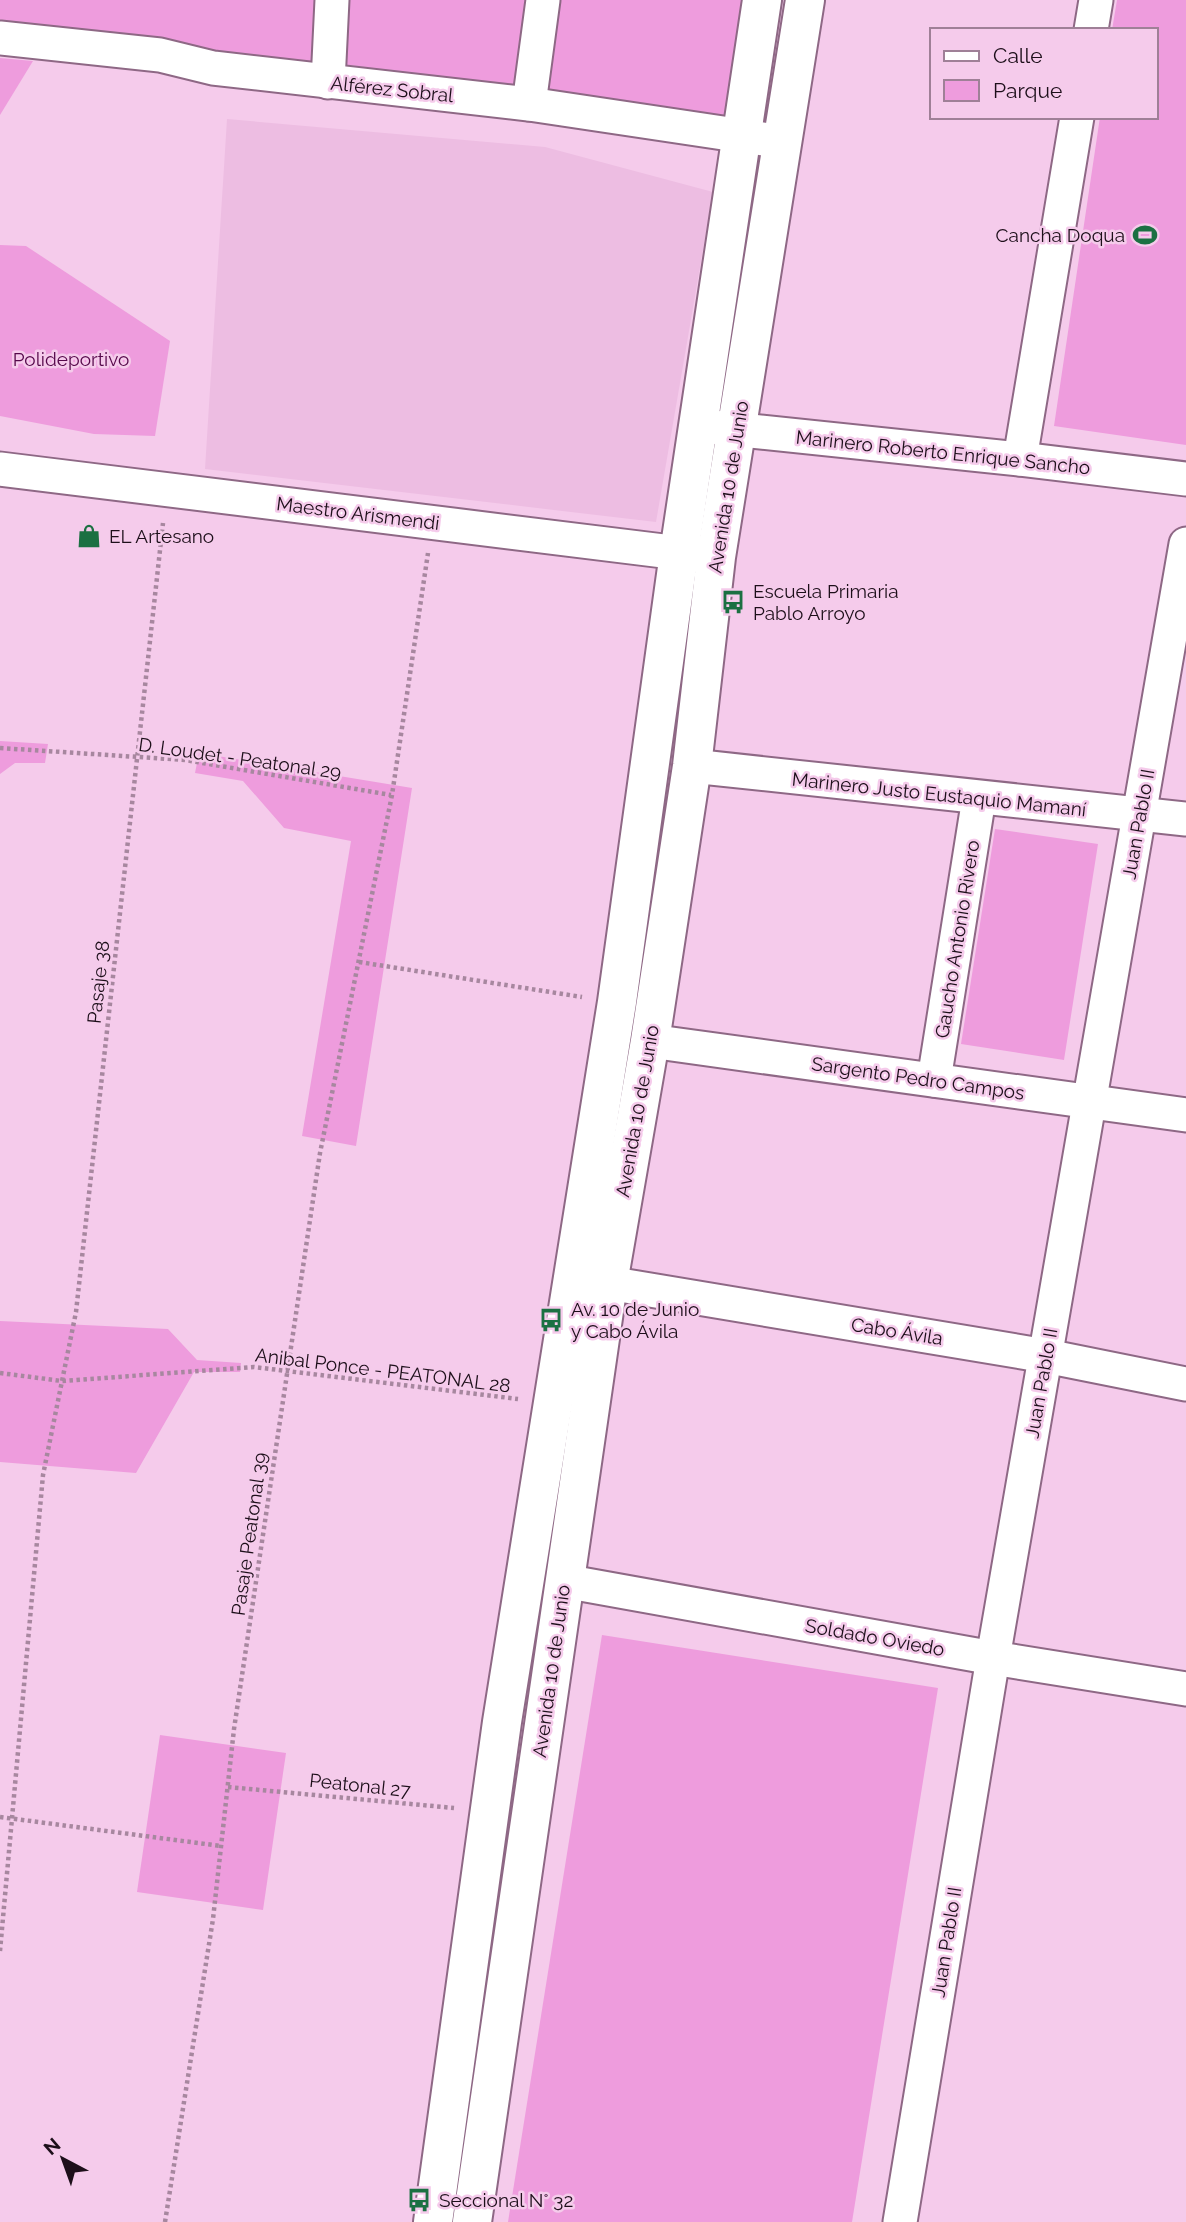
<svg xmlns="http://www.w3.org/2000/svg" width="1186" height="2222" font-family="Raleway,sans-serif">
<rect width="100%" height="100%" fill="#f5cbeb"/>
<!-- built -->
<polygon fill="#edbde2" points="227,119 545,147 713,192 656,522 205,469"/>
<!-- green -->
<g fill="#ee9cdd">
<polygon points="0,0 324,0 320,67 0,23"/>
<polygon points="344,0 531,0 519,89 342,64"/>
<polygon points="555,0 748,0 730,118 541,90"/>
<polygon points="1117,0 1186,0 1186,445 1054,426 1100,117 1156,117 1156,30 1112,30"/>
<polygon points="0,58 33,61 0,115"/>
<polygon points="0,245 26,246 170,341 155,436 94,434 0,416"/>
<polygon points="0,741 48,744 45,763 15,763 0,774"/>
<polygon points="199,753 412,788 356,1146 302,1136 351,841 284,828 243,781 195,773"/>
<polygon points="995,829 1098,844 1064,1060 961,1044"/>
<polygon points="0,1321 168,1329 197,1360 241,1363 240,1372 194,1372 136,1473 0,1462"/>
<polygon points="602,1635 938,1688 852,2222 508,2222"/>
<polygon points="160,1735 286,1753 263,1910 137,1892"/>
</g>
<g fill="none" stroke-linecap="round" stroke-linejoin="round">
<!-- street casing -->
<g stroke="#8e6885" stroke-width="37">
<g id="street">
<polyline points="1091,30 1096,0"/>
<polyline points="0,38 160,55 213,68 529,104 783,142"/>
<polyline points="328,82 332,0"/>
<polyline points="529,104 543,0"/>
<polyline points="712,427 1020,459 1186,479"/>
<polyline points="1020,459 1077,117"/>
<polyline points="0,469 704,556"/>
<polyline points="692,766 1186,819"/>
<polyline points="650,1041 1186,1115"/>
<polyline points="934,1080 979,798"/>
<polyline points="608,1283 1046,1356 1186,1384"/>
<polyline points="564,1581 993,1658 1186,1689"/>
<polyline points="900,2222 993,1658 1186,544"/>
</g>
</g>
<!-- secondary casing -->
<g stroke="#8e6885" stroke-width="42">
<g id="secondary">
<polyline points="433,2222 502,1722 617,1002 679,553 762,0"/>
<polyline points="472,2222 608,1283 650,1041 692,766 716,557 805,0"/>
</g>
</g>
<!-- path -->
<g stroke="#a7879f" stroke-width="4.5" stroke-dasharray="3.5 3.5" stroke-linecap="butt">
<polyline points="0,748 185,760 391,795"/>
<polyline points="359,962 582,997"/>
<polyline points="0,1373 62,1381 254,1367 518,1399"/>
<polyline points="228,1787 454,1808"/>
<polyline points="0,1817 221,1846"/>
<polyline points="0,1951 43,1475 76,1312 163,523"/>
<polyline points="165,2222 213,1919 234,1729 320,1153 392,795 428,553"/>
</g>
<!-- street -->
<use href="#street" stroke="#fff" stroke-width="33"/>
<!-- secondary -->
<use href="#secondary" stroke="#fff" stroke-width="38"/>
</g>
<!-- icons -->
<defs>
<g id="stadium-bare" transform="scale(1.89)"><path d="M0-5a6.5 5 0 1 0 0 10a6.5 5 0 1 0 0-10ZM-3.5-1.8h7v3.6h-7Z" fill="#1b7042" stroke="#f5cbeb" stroke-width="2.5" paint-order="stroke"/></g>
<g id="shop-bare" transform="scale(1.89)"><path d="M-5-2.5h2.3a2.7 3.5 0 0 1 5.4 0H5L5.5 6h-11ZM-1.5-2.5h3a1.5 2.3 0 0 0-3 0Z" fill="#1b7042" stroke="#f5cbeb" stroke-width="2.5" paint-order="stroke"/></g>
<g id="bus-bare" transform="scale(1.89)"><path d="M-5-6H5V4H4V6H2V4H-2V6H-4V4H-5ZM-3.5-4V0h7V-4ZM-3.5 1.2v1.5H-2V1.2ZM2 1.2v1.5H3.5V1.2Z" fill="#1b7042" stroke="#f5cbeb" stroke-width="2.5" paint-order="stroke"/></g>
</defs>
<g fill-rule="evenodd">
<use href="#stadium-bare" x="1145" y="235"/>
<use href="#shop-bare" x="89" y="536"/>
<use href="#bus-bare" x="733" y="602"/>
<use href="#bus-bare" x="551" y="1320"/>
<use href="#bus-bare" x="419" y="2200"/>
</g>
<g text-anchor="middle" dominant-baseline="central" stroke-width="5" stroke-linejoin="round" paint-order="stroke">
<!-- street labels -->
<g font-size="19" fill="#1d0f1a" stroke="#f5cbeb">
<text transform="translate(392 89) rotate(6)">Alférez Sobral</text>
<text transform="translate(943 452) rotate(6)">Marinero Roberto Enrique Sancho</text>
<text transform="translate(728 487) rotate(-81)">Avenida 10 de Junio</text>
<text transform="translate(358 513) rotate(7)">Maestro Arismendi</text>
<text transform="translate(240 758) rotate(8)">D. Loudet - Peatonal 29</text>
<text transform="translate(939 794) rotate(6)">Marinero Justo Eustaquio Mamaní</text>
<text transform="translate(1138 824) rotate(-80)">Juan Pablo II</text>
<text transform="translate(957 939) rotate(-81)">Gaucho Antonio Rivero</text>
<text transform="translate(98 982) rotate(-84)">Pasaje 38</text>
<text transform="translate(918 1078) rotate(8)">Sargento Pedro Campos</text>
<text transform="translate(637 1111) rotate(-80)">Avenida 10 de Junio</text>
<text transform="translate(897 1331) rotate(9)">Cabo Ávila</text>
<text transform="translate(383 1370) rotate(7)">Anibal Ponce - PEATONAL 28</text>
<text transform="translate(1041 1383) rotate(-80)">Juan Pablo II</text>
<text transform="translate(249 1534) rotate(-82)">Pasaje Peatonal 39</text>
<text transform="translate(875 1637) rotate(10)">Soldado Oviedo</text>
<text transform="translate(551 1671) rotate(-82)">Avenida 10 de Junio</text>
<text transform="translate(360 1785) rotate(6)">Peatonal 27</text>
<text transform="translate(946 1942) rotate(-81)">Juan Pablo II</text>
</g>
<!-- poi labels -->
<g font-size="19" fill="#1d0f1a" stroke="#f5cbeb" text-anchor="start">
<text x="1125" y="235" text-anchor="end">Cancha Doqua</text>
<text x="109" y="536">EL Artesano</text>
<text x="753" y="591">Escuela Primaria<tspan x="753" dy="22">Pablo Arroyo</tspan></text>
<text x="571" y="1309">Av. 10 de Junio<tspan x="571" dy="22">y Cabo Ávila</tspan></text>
<text x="439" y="2200">Seccional N° 32</text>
</g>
<!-- park labels -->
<g font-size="19" fill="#56084b" stroke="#f5cbeb">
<text x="71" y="359">Polideportivo</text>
</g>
</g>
<!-- legend -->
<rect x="930" y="28" width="228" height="91" fill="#f5cbeb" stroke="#9f8097" stroke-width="2"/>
<rect x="944" y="51" width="35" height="10" fill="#ffffff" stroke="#9f8097" stroke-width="2"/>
<text x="993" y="63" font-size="21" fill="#1d0f1a">Calle</text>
<rect x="944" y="80" width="35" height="21" fill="#ee9cdd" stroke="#9f8097" stroke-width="2"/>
<text x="993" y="98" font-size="21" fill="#1d0f1a">Parque</text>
<!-- north arrow -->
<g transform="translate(63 2159) rotate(319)" stroke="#f5cbeb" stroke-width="5" paint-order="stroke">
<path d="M0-5L12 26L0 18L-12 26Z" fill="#1d0f1a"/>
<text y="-10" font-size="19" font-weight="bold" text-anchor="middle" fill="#1d0f1a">N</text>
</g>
</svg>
